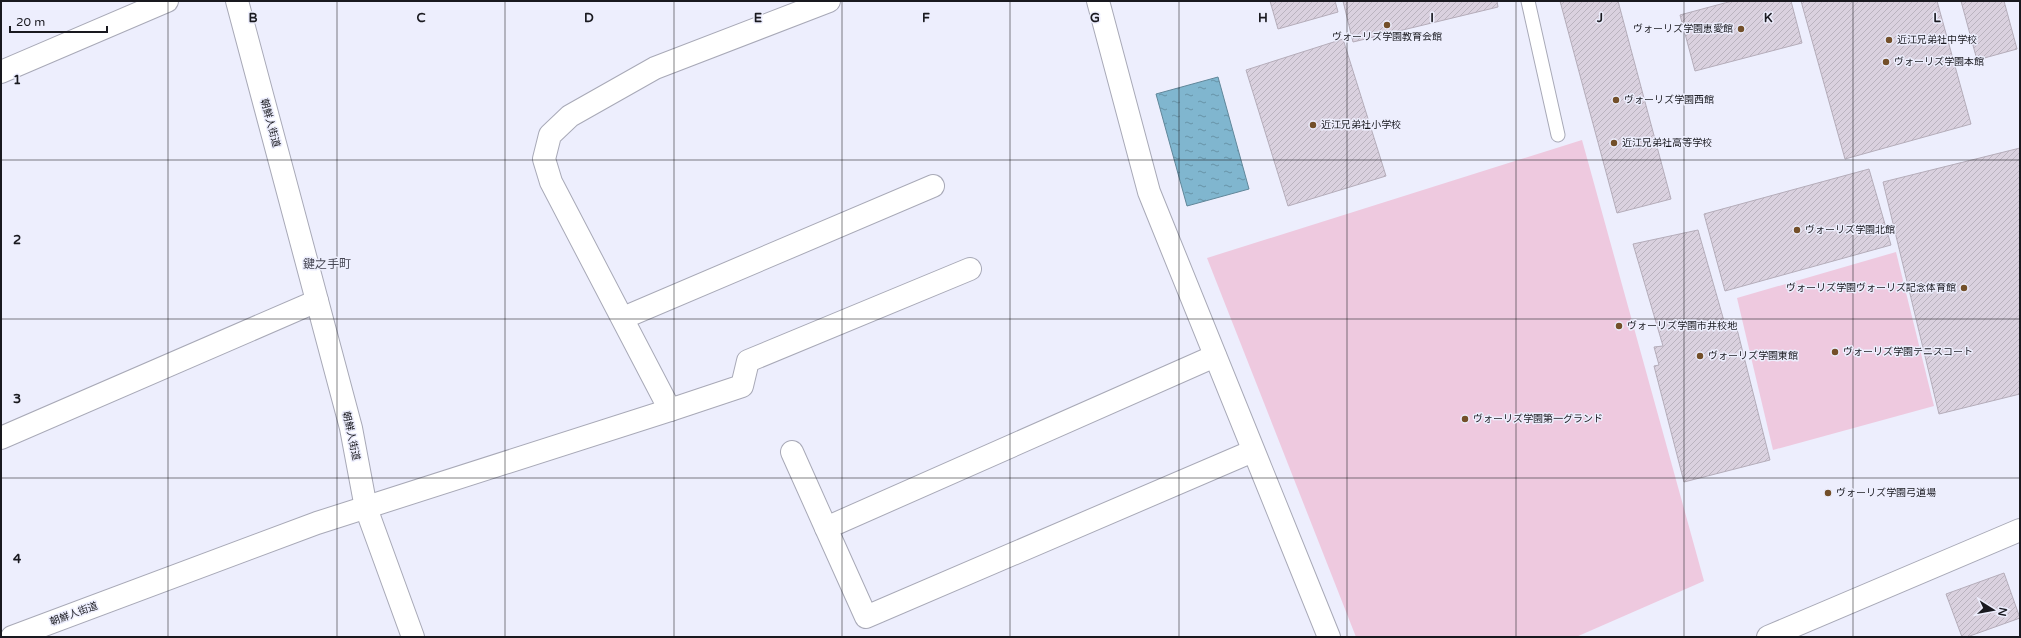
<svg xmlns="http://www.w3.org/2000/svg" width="2021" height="638" font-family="'Varela Round','Noto Sans JP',sans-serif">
<defs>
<pattern id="water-ripples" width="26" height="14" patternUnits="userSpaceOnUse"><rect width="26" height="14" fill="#80b6cf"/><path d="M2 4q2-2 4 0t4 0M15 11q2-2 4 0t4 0" fill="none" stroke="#6893a7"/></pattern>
<pattern id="building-hatch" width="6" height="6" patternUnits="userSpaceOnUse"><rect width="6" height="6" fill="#dad1df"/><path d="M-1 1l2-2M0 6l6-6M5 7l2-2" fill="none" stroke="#bab3bf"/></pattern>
</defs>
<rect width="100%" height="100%" fill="#edeefd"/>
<!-- green -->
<g fill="#eec9df">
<polygon points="1582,140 1704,581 1576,637 1356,637 1207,258"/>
<polygon points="1896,252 1934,406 1773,450 1737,298"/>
</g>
<!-- water -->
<polygon fill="url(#water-ripples)" stroke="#61879a" points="1218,77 1249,189 1187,206 1156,94"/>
<!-- building -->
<g fill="url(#building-hatch)" stroke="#b5adba">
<polygon points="1270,1 1335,1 1338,12 1278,29"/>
<polygon points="1343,1 1497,1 1498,7 1353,42"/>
<polygon points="1560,1 1618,1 1671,199 1617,213"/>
<polygon points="1732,1 1791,1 1802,43 1695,71 1680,15"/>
<polygon points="1801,1 1937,1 1971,124 1845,159"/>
<polygon points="1961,1 2004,1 2017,49 1977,60"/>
<polygon points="1343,39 1386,176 1288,206 1246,70"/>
<polygon points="2020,148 2020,394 1939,414 1883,182"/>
<polygon points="1869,169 1891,245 1725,291 1704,214"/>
<polygon points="1698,230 1726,328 1736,325 1770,460 1684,482 1654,366 1659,365 1654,347 1663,346 1633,244"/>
<polygon points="2004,573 2020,618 1967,637 1962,637 1946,594"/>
</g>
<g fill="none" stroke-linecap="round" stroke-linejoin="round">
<!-- service casing -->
<g stroke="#a8a9b7" stroke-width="15">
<polyline id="service" points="1528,1 1558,135"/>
</g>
<!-- minor casing -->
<g stroke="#a8a9b7" stroke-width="24">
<g id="minor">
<polyline points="237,1 351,428 366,508 413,637"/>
<polyline points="1098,1 1149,192 1329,637"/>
<polyline points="1,72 167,1"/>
<polyline points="623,318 933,186"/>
<polyline points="1215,356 826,528 866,617 1253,451"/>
<polyline points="670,410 742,386 748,361 970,269"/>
<polyline points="1,438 317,301"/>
<polyline points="792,452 826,528"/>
<polyline points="12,637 317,523 670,410 551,182 544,159 550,135 570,116 655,68 829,1"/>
<polyline points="1768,637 2020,530"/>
</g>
</g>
<!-- service -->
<use href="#service" stroke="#fff" stroke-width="13"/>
<!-- minor -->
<use href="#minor" stroke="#fff" stroke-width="22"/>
</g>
<!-- grid -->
<path fill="none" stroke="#19191f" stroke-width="1" stroke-opacity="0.55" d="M168,1V637M337,1V637M505,1V637M674,1V637M842,1V637M1010,1V637M1179,1V637M1347,1V637M1516,1V637M1684,1V637M1853,1V637M1,160H2020M1,319H2020M1,478H2020"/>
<!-- markers -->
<g fill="#734f29" stroke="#edeefd" stroke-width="1.5">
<circle cx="1387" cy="25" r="4"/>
<circle cx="1741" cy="29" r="4"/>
<circle cx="1889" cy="40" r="4"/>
<circle cx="1886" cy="62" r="4"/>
<circle cx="1616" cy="100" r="4"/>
<circle cx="1313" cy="125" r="4"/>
<circle cx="1614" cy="143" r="4"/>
<circle cx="1797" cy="230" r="4"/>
<circle cx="1964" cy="288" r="4"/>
<circle cx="1619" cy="326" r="4"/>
<circle cx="1835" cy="352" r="4"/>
<circle cx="1700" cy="356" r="4"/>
<circle cx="1465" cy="419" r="4"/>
<circle cx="1828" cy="493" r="4"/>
</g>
<g text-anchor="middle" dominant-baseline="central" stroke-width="3" stroke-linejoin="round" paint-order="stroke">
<!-- poi labels -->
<g font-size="10" fill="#19191f" stroke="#edeefd" text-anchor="start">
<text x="1733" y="29" text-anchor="end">ヴォーリズ学園恵愛館</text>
<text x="1387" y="37" text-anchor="middle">ヴォーリズ学園教育会館</text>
<text x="1897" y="40">近江兄弟社中学校</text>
<text x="1894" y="62">ヴォーリズ学園本館</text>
<text x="1624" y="100">ヴォーリズ学園西館</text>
<text x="1321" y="125">近江兄弟社小学校</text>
<text x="1622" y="143">近江兄弟社高等学校</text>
<text x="1805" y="230">ヴォーリズ学園北館</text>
<text x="1956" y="288" text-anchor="end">ヴォーリズ学園ヴォーリズ記念体育館</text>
<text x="1627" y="326">ヴォーリズ学園市井校地</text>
<text x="1843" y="352">ヴォーリズ学園テニスコート</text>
<text x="1708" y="356">ヴォーリズ学園東館</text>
<text x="1473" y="419">ヴォーリズ学園第一グランド</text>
<text x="1836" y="493">ヴォーリズ学園弓道場</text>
</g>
<!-- street labels -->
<g font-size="10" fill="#19191f" stroke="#edeefd">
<text transform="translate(270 123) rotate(75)">朝鮮人街道</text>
<text transform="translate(351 436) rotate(78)">朝鮮人街道</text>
<text transform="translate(74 614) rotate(-20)">朝鮮人街道</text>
</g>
<!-- quarter labels -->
<g font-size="12" fill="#484855" stroke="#edeefd">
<text x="327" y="264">鍵之手町</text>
</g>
</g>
<g font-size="13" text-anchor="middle" font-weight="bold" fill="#19191f" stroke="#edeefd" stroke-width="3" stroke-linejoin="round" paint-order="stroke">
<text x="253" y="22">B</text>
<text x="421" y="22">C</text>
<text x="589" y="22">D</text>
<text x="758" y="22">E</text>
<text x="926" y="22">F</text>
<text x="1095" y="22">G</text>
<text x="1263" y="22">H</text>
<text x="1432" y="22">I</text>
<text x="1600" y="22">J</text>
<text x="1768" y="22">K</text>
<text x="1937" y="22">L</text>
<text x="17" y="84">1</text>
<text x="17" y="244">2</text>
<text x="17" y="403">3</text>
<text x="17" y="563">4</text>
</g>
<!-- border -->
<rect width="2021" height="638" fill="none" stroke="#19191f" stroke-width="4"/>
<!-- north arrow -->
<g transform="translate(1993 610) rotate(101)" stroke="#edeefd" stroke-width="3" paint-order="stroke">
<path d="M0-3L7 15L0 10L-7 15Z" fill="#19191f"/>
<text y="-6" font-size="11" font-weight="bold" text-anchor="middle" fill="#19191f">N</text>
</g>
<!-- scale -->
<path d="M10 26v6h97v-6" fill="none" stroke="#19191f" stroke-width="2"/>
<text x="16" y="26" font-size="12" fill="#19191f" stroke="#edeefd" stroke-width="3" paint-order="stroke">20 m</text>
</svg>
